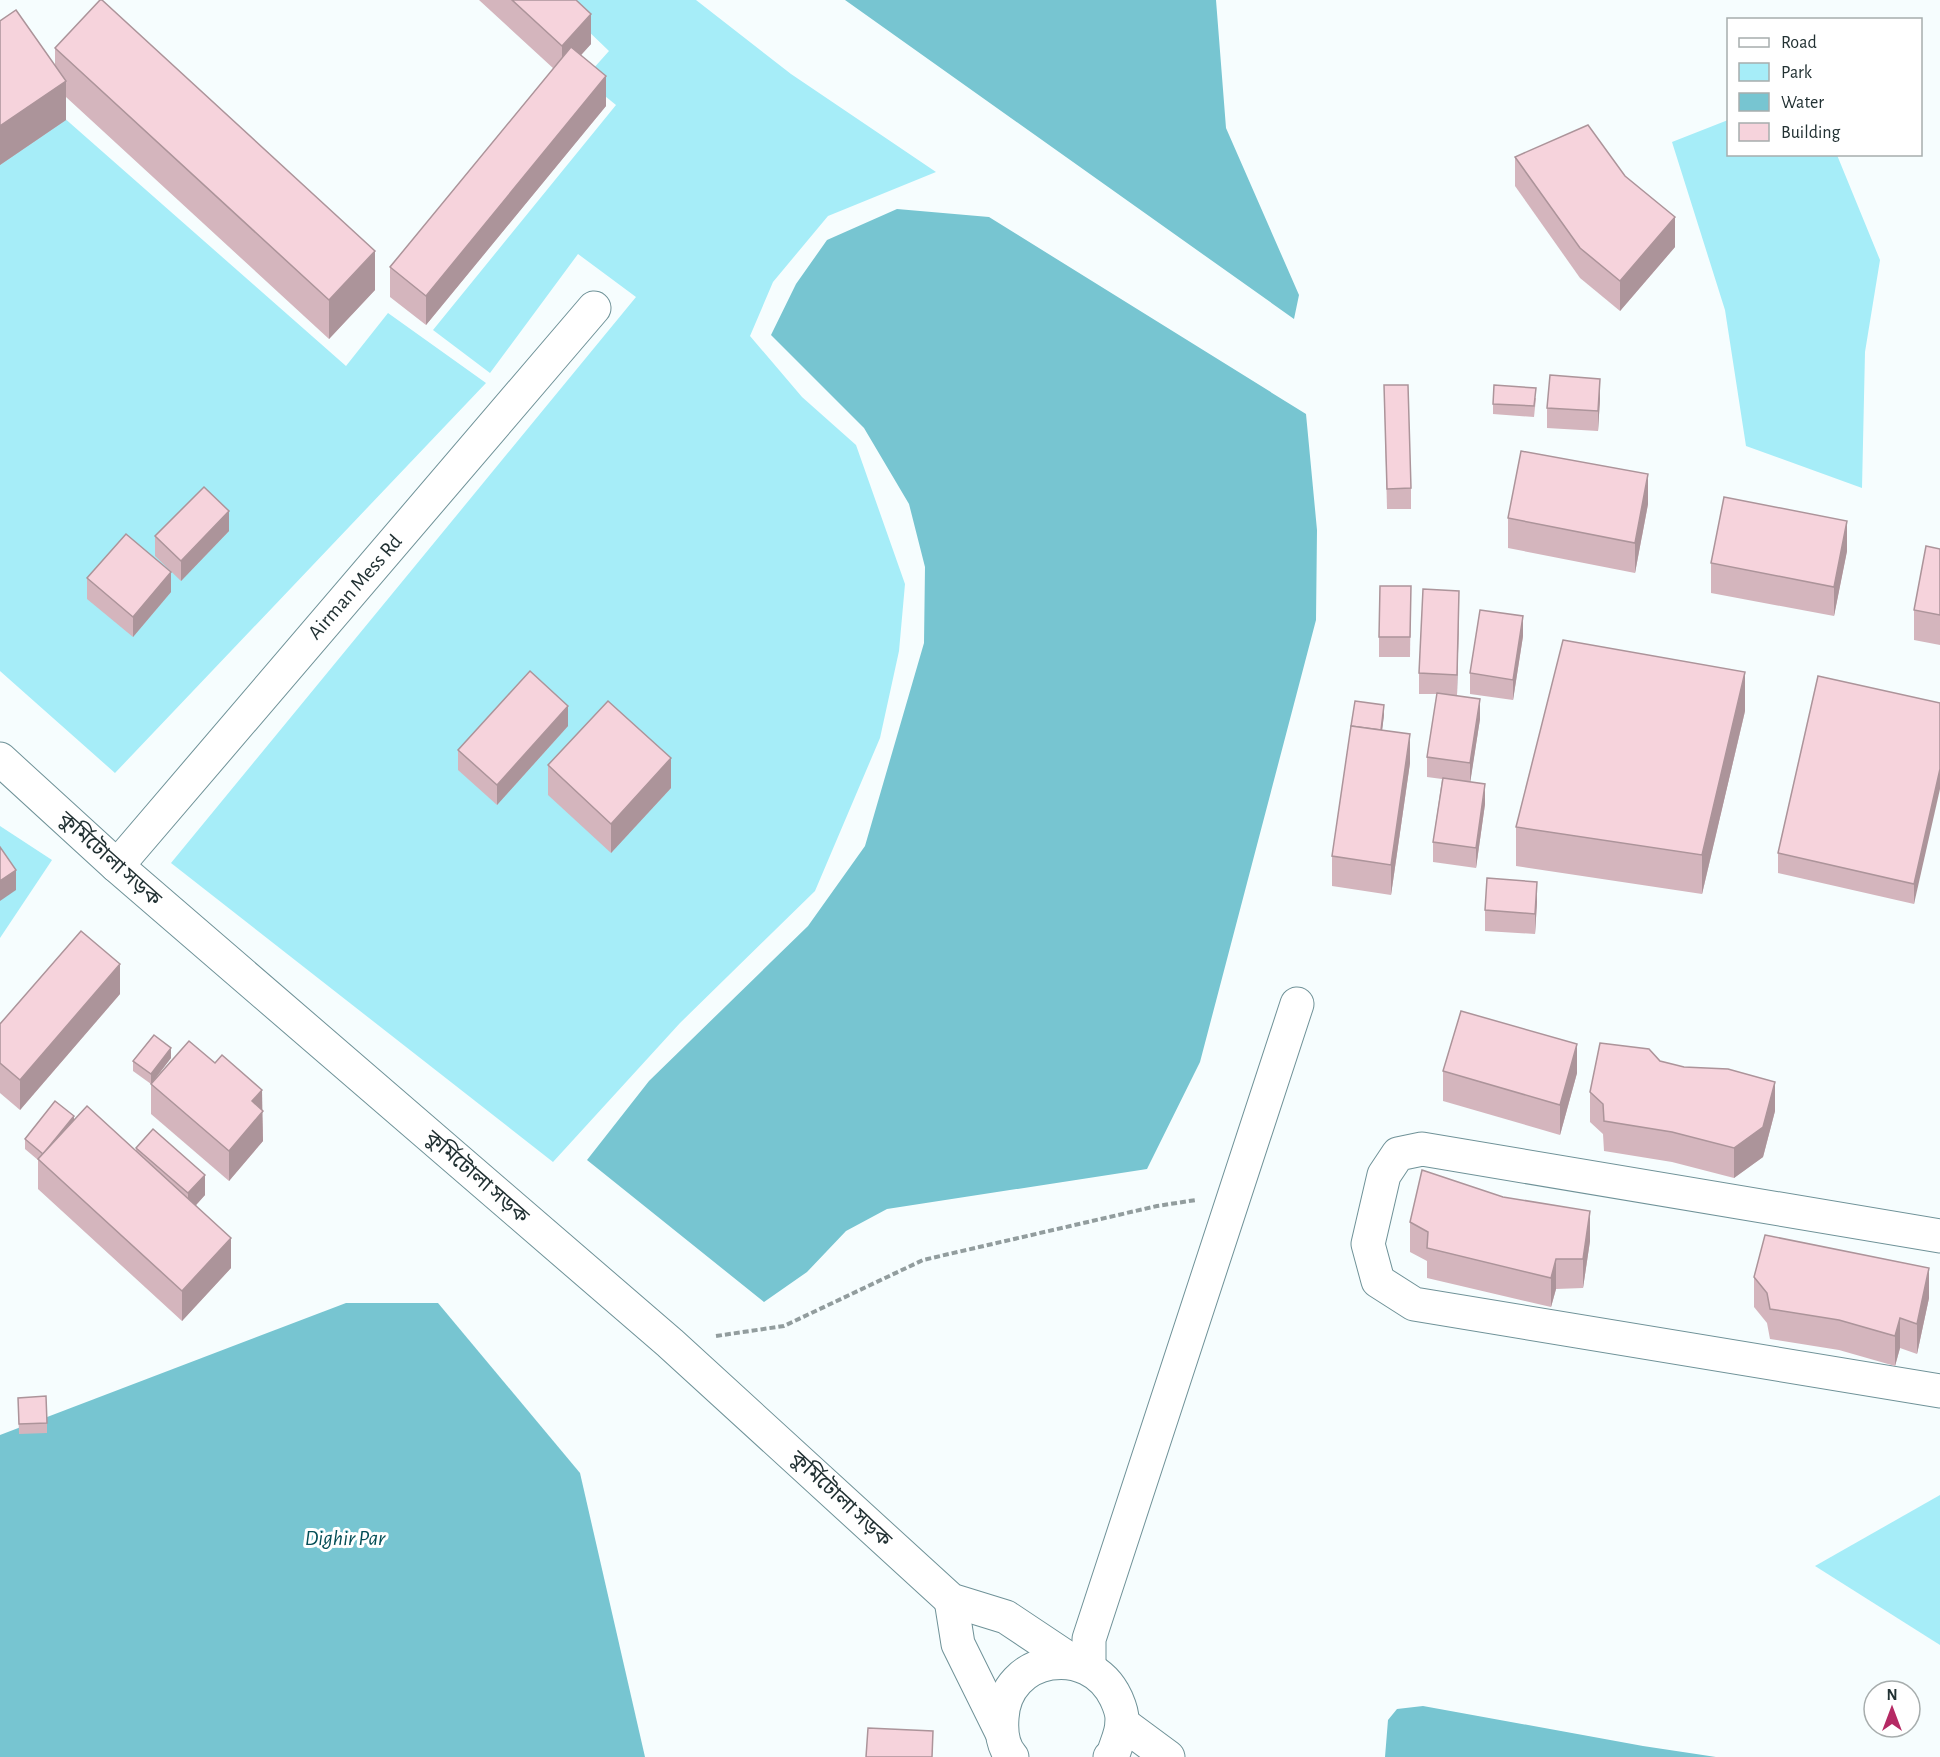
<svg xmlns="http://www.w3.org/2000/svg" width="1940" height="1757" font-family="'Alegreya Sans','Noto Sans Bengali',sans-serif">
<rect width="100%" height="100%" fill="#f6fdfe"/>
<!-- green -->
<g fill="#a6edf8">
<polygon points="556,0 696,0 791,74 936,172 828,216 773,282 750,336 802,397 856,445 905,584 899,651 880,738 815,891 680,1023 553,1162 171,863 636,297 578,254 490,373 433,330 616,105 584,79 609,51"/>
<polygon points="12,72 346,366 388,313 486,383 115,773 0,671 0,83"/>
<polygon points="1728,120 1728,154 1837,155 1880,260 1865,352 1862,488 1746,446 1725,310 1672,142"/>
<polygon points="0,826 52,860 0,938"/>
<polygon points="1940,1495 1940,1645 1815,1566"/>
</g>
<!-- water -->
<g fill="#77c5d1">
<polygon points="845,0 1216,0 1226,128 1299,295 1294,319"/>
<polygon points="897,209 989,217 1306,414 1317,530 1316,620 1200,1062 1147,1169 887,1209 846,1231 807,1272 764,1302 587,1160 649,1081 808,926 865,846 924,643 925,567 909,504 864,428 771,335 796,284 827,240"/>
<polygon points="346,1303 438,1303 580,1473 645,1757 0,1757 0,1435"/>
<polygon points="1423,1706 1643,1746 1716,1757 1385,1757 1388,1720 1397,1709"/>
</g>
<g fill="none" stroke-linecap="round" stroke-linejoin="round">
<!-- minor casing -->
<g stroke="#6f9298" stroke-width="35">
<g id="minor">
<polyline points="117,866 594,308"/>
<polyline points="1940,1236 1422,1149 1398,1154 1384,1175 1368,1244 1378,1281 1414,1304 1940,1391"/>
<polyline points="1089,1668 1089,1639 1297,1004"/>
</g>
</g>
<!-- tertiary casing -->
<g stroke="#6f9298" stroke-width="35">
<g id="tertiary">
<polyline points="0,759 117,866 670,1343 951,1600 1006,1617 1075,1663"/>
<polyline points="951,1600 958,1644 1001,1731"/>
<polyline points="1122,1723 1168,1757"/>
<path d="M1012,1757C1003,1747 1001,1731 1002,1718C1005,1656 1089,1641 1116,1698C1119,1705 1122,1711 1122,1719C1123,1731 1116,1744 1113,1755L1110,1757"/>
</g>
</g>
<!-- path -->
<polyline stroke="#929d9e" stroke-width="4" stroke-dasharray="6 3" stroke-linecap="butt" points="716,1336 784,1326 923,1260 1157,1206 1196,1200"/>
<!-- minor -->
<use href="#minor" stroke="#fff" stroke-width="33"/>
<!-- tertiary -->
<use href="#tertiary" stroke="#fff" stroke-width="33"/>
</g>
<!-- wall -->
<g fill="#d4b5bd">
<polygon points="479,0 576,0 591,44 581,55 606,106 426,325 390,297 390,267 554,69"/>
<polygon points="0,21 55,66 55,48 375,290 329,339 66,97 66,120 0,165"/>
<polygon points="1515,157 1675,247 1620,311 1580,278 1515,186"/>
<polygon points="1384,385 1411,488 1411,509 1387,509"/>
<polygon points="1536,398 1534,417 1493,414 1493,404"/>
<polygon points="1600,399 1598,431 1547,428 1547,408"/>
<polygon points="1648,504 1635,573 1508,548 1508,518"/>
<polygon points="229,531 181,581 155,556 155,536"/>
<polygon points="1940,549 1940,645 1914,640 1914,610"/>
<polygon points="1847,551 1834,616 1711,593 1711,563"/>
<polygon points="87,578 171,592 133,637 87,599"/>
<polygon points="1411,586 1410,657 1379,657 1379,637"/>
<polygon points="1459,612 1457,695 1480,719 1470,782 1485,804 1476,868 1433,862 1433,842 1442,779 1427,777 1427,757 1437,694 1419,694 1419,673"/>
<polygon points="1523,636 1513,700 1470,694 1470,673"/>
<polygon points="1940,703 1914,904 1778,873 1778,853"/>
<polygon points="1745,711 1702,894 1516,866 1516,827"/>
<polygon points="1384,715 1382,730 1410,763 1391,895 1332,886 1332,856"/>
<polygon points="568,726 497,805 458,770 458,750"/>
<polygon points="548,765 671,788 611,853 548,795"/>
<polygon points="1537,902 1535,934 1485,931 1485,910"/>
<polygon points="120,994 20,1110 0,1093 0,1024"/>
<polygon points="171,1058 151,1084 133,1071 133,1061"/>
<polygon points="1660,1061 1775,1111 1763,1157 1734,1178 1672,1162 1604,1151 1603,1134 1590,1122 1590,1092"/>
<polygon points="1443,1071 1577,1073 1560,1135 1443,1101"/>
<polygon points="151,1084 262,1110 263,1141 229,1181 151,1114"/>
<polygon points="74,1121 136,1151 136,1148 205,1195 196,1205 231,1268 182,1321 38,1189 38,1160 25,1149 25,1139"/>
<polygon points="1410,1222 1590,1241 1583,1288 1556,1289 1551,1307 1427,1278 1427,1261 1410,1252"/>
<polygon points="1754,1277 1929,1298 1917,1354 1900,1348 1895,1366 1839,1350 1770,1339 1767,1323 1754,1307"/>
<polygon points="18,1398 47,1423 47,1433 19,1434"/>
</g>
<!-- shaded-wall -->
<g fill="#ac949a">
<polygon points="591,14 591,44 562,76 562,46"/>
<polygon points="606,76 606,106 426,325 426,296"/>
<polygon points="66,81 66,120 0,165 0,126"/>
<polygon points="1675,217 1675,247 1620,311 1620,281"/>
<polygon points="375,251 375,290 329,339 329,300"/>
<polygon points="1600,379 1600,399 1598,431 1598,411"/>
<polygon points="1648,474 1648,504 1635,573 1635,543"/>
<polygon points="229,511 229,531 181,581 181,561"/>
<polygon points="1847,521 1847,551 1834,616 1834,587"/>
<polygon points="171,572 171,592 133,637 133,617"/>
<polygon points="1459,591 1459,612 1457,695 1457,675"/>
<polygon points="1523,616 1523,636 1513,700 1513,680"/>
<polygon points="1745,672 1745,711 1702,894 1702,855"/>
<polygon points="1480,699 1480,719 1470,784 1470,763"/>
<polygon points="1384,705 1384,715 1380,747 1380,737"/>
<polygon points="568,706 568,726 497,805 497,785"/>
<polygon points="1410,734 1410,763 1391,895 1391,865"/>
<polygon points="671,758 671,788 611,853 611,824"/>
<polygon points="1940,769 1940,789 1914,904 1914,884"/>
<polygon points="1485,784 1485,804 1476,868 1476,848"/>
<polygon points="16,870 16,890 0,901 0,881"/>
<polygon points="1537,882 1537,902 1535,934 1535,914"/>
<polygon points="120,964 120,994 20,1110 20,1080"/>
<polygon points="1577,1044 1577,1073 1560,1135 1560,1105"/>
<polygon points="171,1048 171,1058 151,1084 151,1074"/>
<polygon points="1775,1082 1775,1111 1763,1157 1734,1178 1734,1148"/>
<polygon points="262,1090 263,1141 229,1181 229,1151 252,1101"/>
<polygon points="74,1116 74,1126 44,1154"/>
<polygon points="205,1175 205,1195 188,1214 188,1193"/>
<polygon points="1590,1211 1590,1241 1583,1288 1583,1259"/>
<polygon points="231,1238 231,1268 182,1321 182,1291"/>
<polygon points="1556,1259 1556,1289 1551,1307 1551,1278"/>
<polygon points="1929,1268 1929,1298 1917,1354 1917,1324"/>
<polygon points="1900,1318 1900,1348 1895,1366 1895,1336"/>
</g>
<!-- building -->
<g fill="#f6d3dc" stroke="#ac949a" stroke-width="1.5">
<polygon points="100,0 102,0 375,251 329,300 55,48"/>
<polygon points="512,0 576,0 591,14 562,46"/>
<polygon points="16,10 66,81 0,126 0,21"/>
<polygon points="571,47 606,76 426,296 390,267"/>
<polygon points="1588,125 1625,176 1675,217 1620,281 1580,248 1515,157"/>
<polygon points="1550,375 1600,379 1598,411 1547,408"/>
<polygon points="1384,385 1408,385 1411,488 1387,489"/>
<polygon points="1494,385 1536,388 1534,406 1493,404"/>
<polygon points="1521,451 1648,474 1635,543 1508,518"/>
<polygon points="204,487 229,511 181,561 155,536"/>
<polygon points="1724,497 1847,521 1834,587 1711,563"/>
<polygon points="126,534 171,572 133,617 87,578"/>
<polygon points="1926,546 1940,549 1940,615 1914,610"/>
<polygon points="1380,586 1411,586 1410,637 1379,637"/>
<polygon points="1423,589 1459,591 1457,675 1419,673"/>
<polygon points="1480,610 1523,616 1513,680 1470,673"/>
<polygon points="1563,640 1745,672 1702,855 1516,827"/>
<polygon points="530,671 568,706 497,785 458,750"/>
<polygon points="1818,676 1940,703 1940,769 1914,884 1778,853"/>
<polygon points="1437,693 1480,699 1470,763 1427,757"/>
<polygon points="608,701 671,758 611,824 548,765"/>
<polygon points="1355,701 1384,705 1381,730 1351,726"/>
<polygon points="1351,726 1410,734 1391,865 1332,856"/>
<polygon points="1443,778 1485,784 1476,848 1433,842"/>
<polygon points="0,847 16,870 0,881"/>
<polygon points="1487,878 1537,882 1535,914 1485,910"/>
<polygon points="81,931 120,964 20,1080 0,1063 0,1024"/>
<polygon points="1461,1011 1577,1044 1560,1105 1443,1071"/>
<polygon points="154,1035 171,1048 151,1074 133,1061"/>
<polygon points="189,1041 215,1063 222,1055 262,1090 252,1101 263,1111 229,1151 151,1084"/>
<polygon points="1600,1043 1649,1049 1660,1061 1684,1067 1728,1069 1775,1082 1763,1127 1734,1148 1672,1132 1604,1121 1603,1104 1590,1092"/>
<polygon points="55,1101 74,1116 43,1154 25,1139"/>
<polygon points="87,1106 231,1238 182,1291 38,1159"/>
<polygon points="153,1129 205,1175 188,1193 136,1148"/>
<polygon points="1422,1170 1503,1197 1590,1211 1583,1259 1556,1259 1551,1278 1427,1248 1428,1232 1410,1222"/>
<polygon points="1765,1235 1929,1268 1917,1324 1900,1318 1895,1336 1839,1320 1770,1309 1767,1293 1754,1277"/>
<polygon points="46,1396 47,1423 19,1424 18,1398"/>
<polygon points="868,1728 933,1731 932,1757 866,1757"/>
</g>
<g text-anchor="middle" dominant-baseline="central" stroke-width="6" stroke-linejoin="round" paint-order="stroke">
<!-- street labels -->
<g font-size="21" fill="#223133" stroke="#fff">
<text transform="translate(355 587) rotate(-49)">Airman Mess Rd</text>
<text transform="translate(110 859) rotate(42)">কুর্মিটোলা সড়ক</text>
<text transform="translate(477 1177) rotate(41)">কুর্মিটোলা সড়ক</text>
<text transform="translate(841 1499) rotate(43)">কুর্মিটোলা সড়ক</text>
</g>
<!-- water labels -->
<g font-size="22" font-style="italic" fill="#044e56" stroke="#fff">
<text x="345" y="1538">Dighir Par</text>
</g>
</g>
<!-- legend -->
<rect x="1727" y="18" width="195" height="138" fill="#ffffff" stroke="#a7adad" stroke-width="1.5"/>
<rect x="1739" y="38" width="30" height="9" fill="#ffffff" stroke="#a7adad" stroke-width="1.5"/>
<text x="1781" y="48" font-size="18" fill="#223133">Road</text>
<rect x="1739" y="63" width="30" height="18" fill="#a6edf8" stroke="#a7adad" stroke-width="1.5"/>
<text x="1781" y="78" font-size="18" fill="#223133">Park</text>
<rect x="1739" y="93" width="30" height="18" fill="#77c5d1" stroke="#a7adad" stroke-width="1.5"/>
<text x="1781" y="108" font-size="18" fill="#223133">Water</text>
<rect x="1739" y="123" width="30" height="18" fill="#f6d3dc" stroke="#a7adad" stroke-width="1.5"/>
<text x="1781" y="138" font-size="18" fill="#223133">Building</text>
<!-- north arrow -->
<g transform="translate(1892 1709)"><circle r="28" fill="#ffffff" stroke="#a7adad" stroke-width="1.5"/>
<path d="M0-4.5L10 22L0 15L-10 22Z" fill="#b52a64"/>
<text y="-9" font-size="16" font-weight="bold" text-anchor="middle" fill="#223133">N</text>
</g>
</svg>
